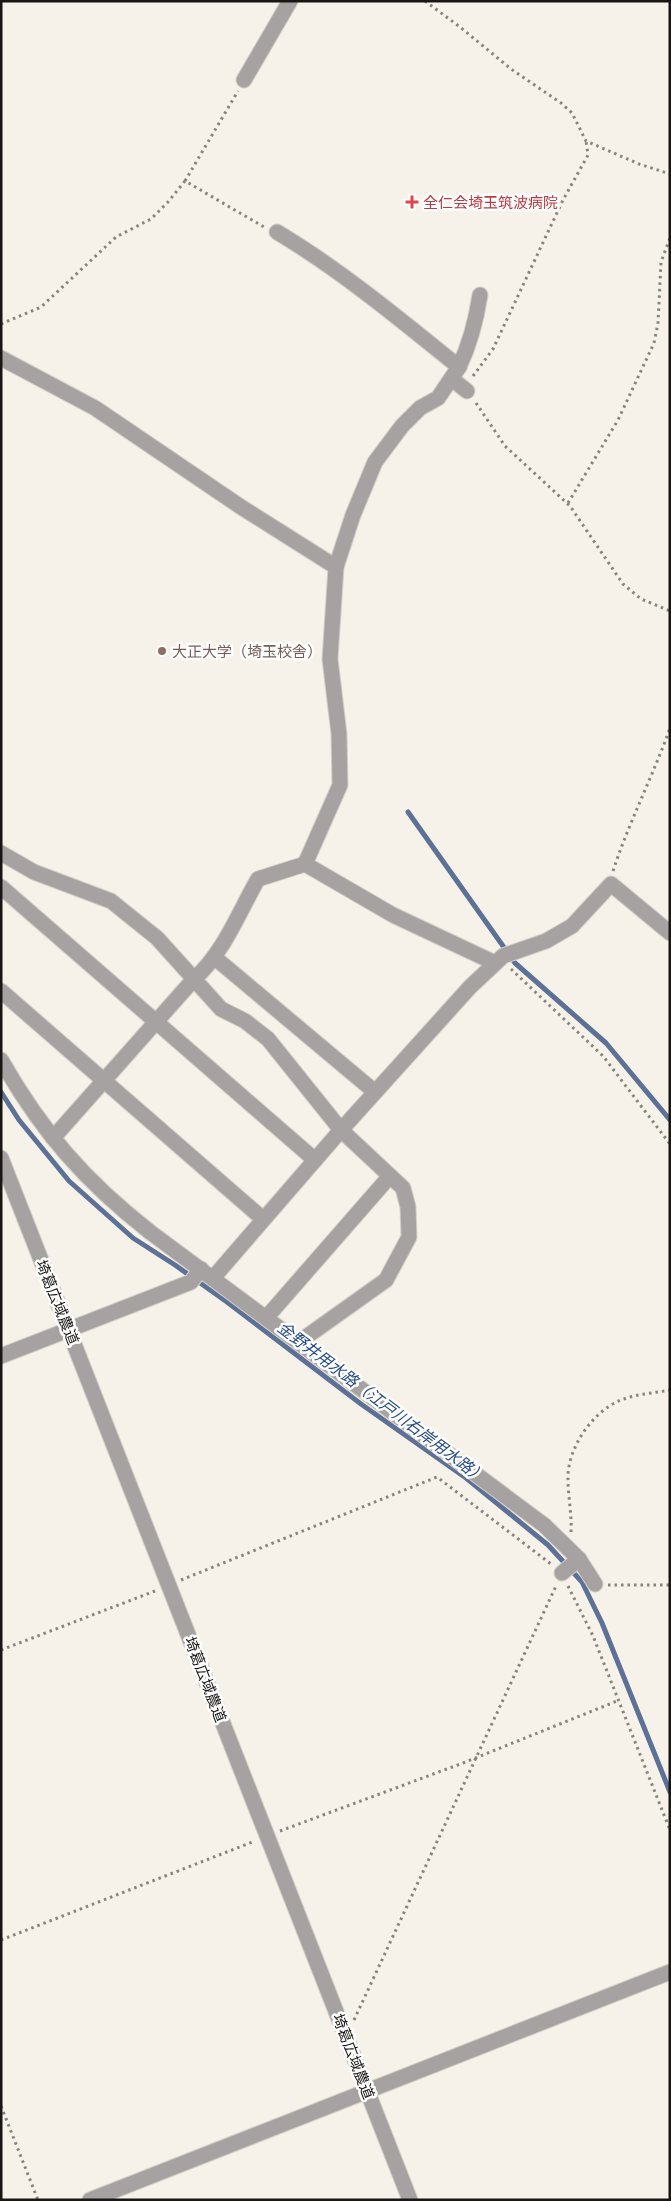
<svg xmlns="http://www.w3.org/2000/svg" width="671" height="2201" font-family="'PT Serif','Noto Sans JP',serif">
<rect width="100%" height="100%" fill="#f6f2e9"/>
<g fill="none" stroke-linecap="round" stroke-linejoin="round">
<!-- stream -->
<g stroke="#5c7195" stroke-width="5">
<polyline points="408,812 515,963 606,1043 670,1120"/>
<polyline points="1,1092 19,1120 69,1181 133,1238 175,1265 227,1302 361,1404 466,1478 548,1545 582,1582 602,1623 670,1792"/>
</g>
<!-- minor casing -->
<g stroke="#d2cfc7" stroke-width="17">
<g id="minor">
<polyline points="244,80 290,1"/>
<path d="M277,232C342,271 401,320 459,367L438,398L420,408L402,426L375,462L353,515L336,567L330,659L339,734L340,785L305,864L393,915L495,963"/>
<polyline points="1,358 95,408 241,507 336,567"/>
<path d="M459,367C470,344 476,321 480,295"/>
<polyline points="452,379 467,391"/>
<path d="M1,853L34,872L111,901L157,938L194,979C223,954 239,912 258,879L305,864"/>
<polyline points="1,887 315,1160"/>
<polyline points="214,957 375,1092"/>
<polyline points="1,991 263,1219"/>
<path d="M1,1060C42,1132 85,1181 150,1232L544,1525L579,1559L595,1584"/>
<polyline points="53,1138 194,979 221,1009 245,1021 268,1039 341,1130 403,1188 408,1207 409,1237 386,1280 299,1342"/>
<polyline points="1,1158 410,2200"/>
<polyline points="213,1278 341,1130 470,987 503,956 546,941 572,926 611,884 670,933"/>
<polyline points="266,1318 390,1176"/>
<polyline points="1,1356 191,1282 201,1269"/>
<polyline points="562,1573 579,1559"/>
<polyline points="90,2200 670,1972"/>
</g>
</g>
<!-- path -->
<g stroke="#86847e" stroke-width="3" stroke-dasharray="2.5 4" stroke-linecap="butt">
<polyline points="425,1 460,27 511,69 561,103 572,113 586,141 639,164 670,174"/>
<polyline points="185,181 238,91"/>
<polyline points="1,324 41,307 116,237 151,219 168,202 185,181 264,227"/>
<polyline points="473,376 493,349 563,200 588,155 586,141"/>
<polyline points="476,403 505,446 570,506 623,584 641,599 670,611"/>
<polyline points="568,503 618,420 654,343 658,323 661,262 670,238"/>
<path d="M613,871C629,822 653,776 670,728"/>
<polyline points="511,969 603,1056 670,1144"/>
<path d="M571,1532C572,1514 568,1497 568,1479C567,1448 593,1411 621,1400C636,1394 654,1393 670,1390"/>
<polyline points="181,1580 437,1477 551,1564"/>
<polyline points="608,1585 670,1585"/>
<polyline points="568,1586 593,1636 670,1830"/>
<polyline points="1,1650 155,1591"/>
<polyline points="280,1831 463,1763 617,1701"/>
<polyline points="1,1940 255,1841"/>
<polyline points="354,2020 556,1586"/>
<polyline points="1,2106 38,2200"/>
</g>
<!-- minor -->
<use href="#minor" stroke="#a7a2a2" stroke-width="15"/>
</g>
<!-- markers -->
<path fill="#e0444e" stroke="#fff" stroke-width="2" d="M409.5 194.5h5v5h5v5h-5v5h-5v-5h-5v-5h5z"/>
<circle fill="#8d6e63" stroke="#fff" stroke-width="2" cx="162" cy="651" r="5"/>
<g text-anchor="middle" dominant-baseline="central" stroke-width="5" stroke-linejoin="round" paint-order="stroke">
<!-- health labels -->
<g font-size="15" fill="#be3a42" stroke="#fff" text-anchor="start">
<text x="423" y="202">全仁会埼玉筑波病院</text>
</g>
<!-- education labels -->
<g font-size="15" fill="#785e54" stroke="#fff" text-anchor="start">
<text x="172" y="651">大正大学（埼玉校舎）</text>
</g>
<!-- street labels -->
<g font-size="15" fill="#181714" stroke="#fff">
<text transform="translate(58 1302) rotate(68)">埼葛広域農道</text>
<text transform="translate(206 1679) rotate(69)">埼葛広域農道</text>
<text transform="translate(354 2056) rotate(69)">埼葛広域農道</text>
</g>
<!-- water labels -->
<g font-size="16" font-style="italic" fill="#254b8b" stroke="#fff">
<text transform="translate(382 1402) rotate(37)">金野井用水路（江戸川右岸用水路）</text>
</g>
</g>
<!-- border -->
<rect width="671" height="2201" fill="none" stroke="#181714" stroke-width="5"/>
</svg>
